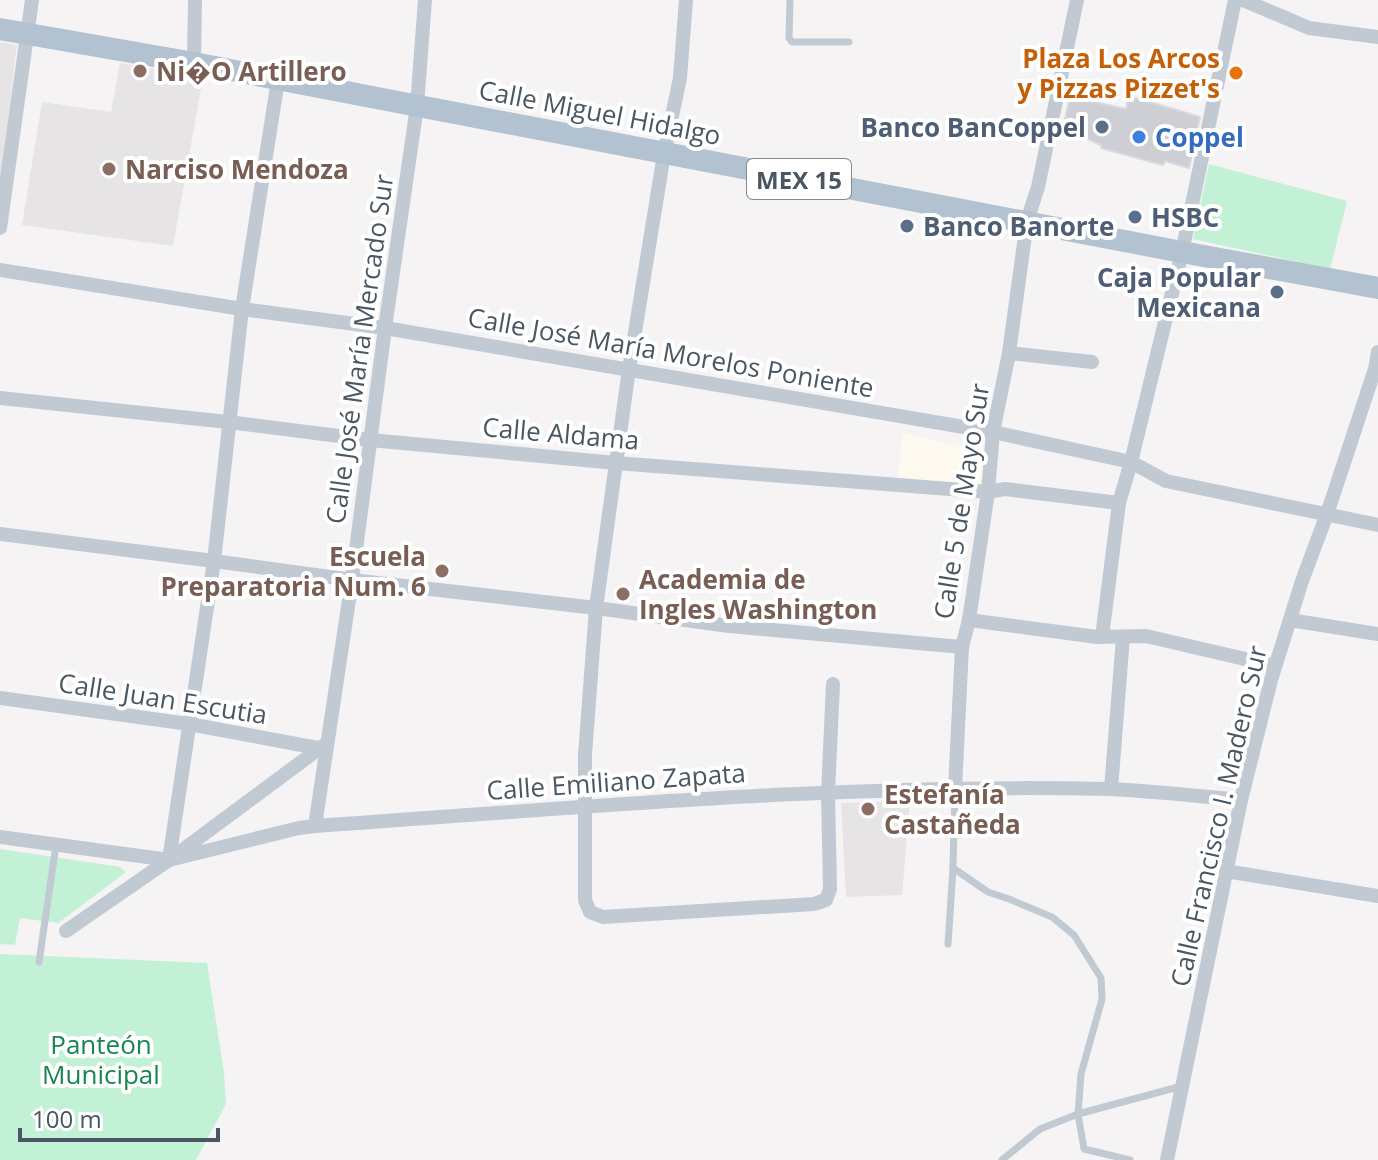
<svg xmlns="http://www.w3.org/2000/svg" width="1378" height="1160" font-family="'Open Sans',sans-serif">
<rect width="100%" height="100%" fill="#f5f3f3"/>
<!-- commercial -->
<polygon fill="#fdf9ef" points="902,433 984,451 980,488 897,483"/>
<!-- education -->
<g fill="#e6e4e5">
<polygon points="0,42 17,45 0,189"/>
<polygon points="120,63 203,77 173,246 22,225 42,102 111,112"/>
<polygon points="910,801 902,895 846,897 841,803"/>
</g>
<!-- green -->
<g fill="#c3f1d5">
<polygon points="1209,164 1347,201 1330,269 1193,239"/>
<polygon points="0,849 120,867 126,872 58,923 20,918 15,945 0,944"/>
<polygon points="0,954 207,963 224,1073 226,1104 196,1160 0,1160"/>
</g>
<!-- building -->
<polygon fill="#cdcfd5" stroke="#d7d9de" stroke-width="2" points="1129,96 1200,117 1189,168 1165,161 1163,165 1101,148 1101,145 1063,128 1070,97 1126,109"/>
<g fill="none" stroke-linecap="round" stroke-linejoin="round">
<!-- service -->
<g stroke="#c1cad2" stroke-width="7">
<polyline points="790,0 789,38 792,42 849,42"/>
<polyline points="953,868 988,892 1009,899 1052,917 1074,935 1101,978 1102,999 1081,1074 1078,1114 1084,1149 1130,1160"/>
<polyline points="948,944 953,868 955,789"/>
<polyline points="39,962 56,845"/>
<polyline points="1002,1160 1040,1129 1078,1114 1182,1086"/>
</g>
<!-- minor -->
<g stroke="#c1cad2" stroke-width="14">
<polyline points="686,0 680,78 664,154 629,369 596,608 585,755 585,900 590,912 603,917 814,904 826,900 830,889 828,793 833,684"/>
<polyline points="1243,0 1309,28 1378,37"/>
<polyline points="194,63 195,0"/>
<polyline points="0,228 32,0"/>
<polyline points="0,270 242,309 385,328 993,432 1131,462 1166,481 1378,525"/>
<polyline points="1009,353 1092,362"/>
<polyline points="0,398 228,422 370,440 616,463 988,492 1005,489 1119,503"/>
<polyline points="0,534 214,561 352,580 596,608 729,626 962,647"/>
<polyline points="969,620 1097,637 1146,636 1275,666"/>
<polyline points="1290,620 1378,634"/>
<polyline points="1102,637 1119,503 1131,462 1182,252 1235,0"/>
<polyline points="0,698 189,724 318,748"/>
<polyline points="955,789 962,647 969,620 988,492 993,432 1009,353 1027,221 1038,187 1077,0"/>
<polyline points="1111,789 1123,637"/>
<polyline points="315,826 352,580 385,328 417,106 425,0"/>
<path d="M0,837L169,860L299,828L315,826C579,808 843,783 1108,789C1152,791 1197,796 1241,800"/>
<polyline points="169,860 214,561 242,309 278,80"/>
<polyline points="1226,871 1378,896"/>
<polyline points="66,931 169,860 324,745"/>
<polyline points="1167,1160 1241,800 1271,680 1302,581 1327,514 1375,369 1378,352"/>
</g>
<!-- primary -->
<polyline stroke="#b3c2d1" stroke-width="22" points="0,29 194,63 1182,252 1378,288"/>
</g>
<!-- markers -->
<g fill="#8d6e63" stroke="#fff" stroke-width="3">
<circle cx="140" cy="71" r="8"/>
<circle cx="109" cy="169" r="8"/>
<circle cx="442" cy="571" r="8"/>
<circle cx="623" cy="594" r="8"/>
<circle cx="868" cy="809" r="8"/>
</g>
<circle fill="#e8710a" stroke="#fff" stroke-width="3" cx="1236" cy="73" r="8"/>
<g fill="#5c6f8a" stroke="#fff" stroke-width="3">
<circle cx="1102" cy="127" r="8"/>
<circle cx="1135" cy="217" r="8"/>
<circle cx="907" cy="226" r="8"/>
<circle cx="1277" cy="292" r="8"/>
</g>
<circle fill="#3f7fe0" stroke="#fff" stroke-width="3" cx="1139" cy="137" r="8"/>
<g text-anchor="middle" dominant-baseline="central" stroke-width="8" stroke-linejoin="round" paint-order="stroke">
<!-- shield labels -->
<rect fill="#fff" stroke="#808990" stroke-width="2" x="747" y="159" width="104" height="40" rx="6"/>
<g font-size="24" font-weight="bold" fill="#4a5661">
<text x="799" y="179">MEX 15</text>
</g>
<!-- food labels -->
<g font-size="26" font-weight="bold" fill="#c56008" stroke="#fff" text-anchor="end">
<text x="1220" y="58">Plaza Los Arcos<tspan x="1220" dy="30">y Pizzas Pizzet's</tspan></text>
</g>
<!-- education labels -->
<g font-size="26" font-weight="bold" fill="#785e54" stroke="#fff" text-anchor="start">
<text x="156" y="71">Ni�O Artillero</text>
<text x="125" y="169">Narciso Mendoza</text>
<text x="426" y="556" text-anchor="end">Escuela<tspan x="426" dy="30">Preparatoria Num. 6</tspan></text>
<text x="639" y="579">Academia de<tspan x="639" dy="30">Ingles Washington</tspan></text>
<text x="884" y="794">Estefanía<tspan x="884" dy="30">Castañeda</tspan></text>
</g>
<!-- street labels -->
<g font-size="26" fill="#4a5661" stroke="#fff">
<text transform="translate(600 112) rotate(11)">Calle Miguel Hidalgo</text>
<text transform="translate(359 349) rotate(-82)">Calle José María Mercado Sur</text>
<text transform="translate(671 352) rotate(10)">Calle José María Morelos Poniente</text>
<text transform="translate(561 433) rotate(5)">Calle Aldama</text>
<text transform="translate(961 501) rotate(-81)">Calle 5 de Mayo Sur</text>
<text transform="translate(163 698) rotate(9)">Calle Juan Escutia</text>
<text transform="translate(616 781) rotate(-4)">Calle Emiliano Zapata</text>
<text transform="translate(1218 816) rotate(-77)">Calle Francisco I. Madero Sur</text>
</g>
<!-- service labels -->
<g font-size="26" font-weight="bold" fill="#4e5e75" stroke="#fff" text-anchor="end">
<text x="1086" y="127">Banco BanCoppel</text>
<text x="1151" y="217" text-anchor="start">HSBC</text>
<text x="923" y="226" text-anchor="start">Banco Banorte</text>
<text x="1261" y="277">Caja Popular<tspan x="1261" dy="30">Mexicana</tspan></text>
</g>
<!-- shop labels -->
<g font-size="26" font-weight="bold" fill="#366cbe" stroke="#fff" text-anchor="start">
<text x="1155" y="137">Coppel</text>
</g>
<!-- park labels -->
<g font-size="26" fill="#17864f" stroke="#fff">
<text x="101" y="1044">Panteón<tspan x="101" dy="30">Municipal</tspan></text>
</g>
</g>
<!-- scale -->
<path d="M20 1128v12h198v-12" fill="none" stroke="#4a5661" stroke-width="4"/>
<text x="32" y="1128" font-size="24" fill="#4a5661" stroke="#ffffff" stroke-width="6" paint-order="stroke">100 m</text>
</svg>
